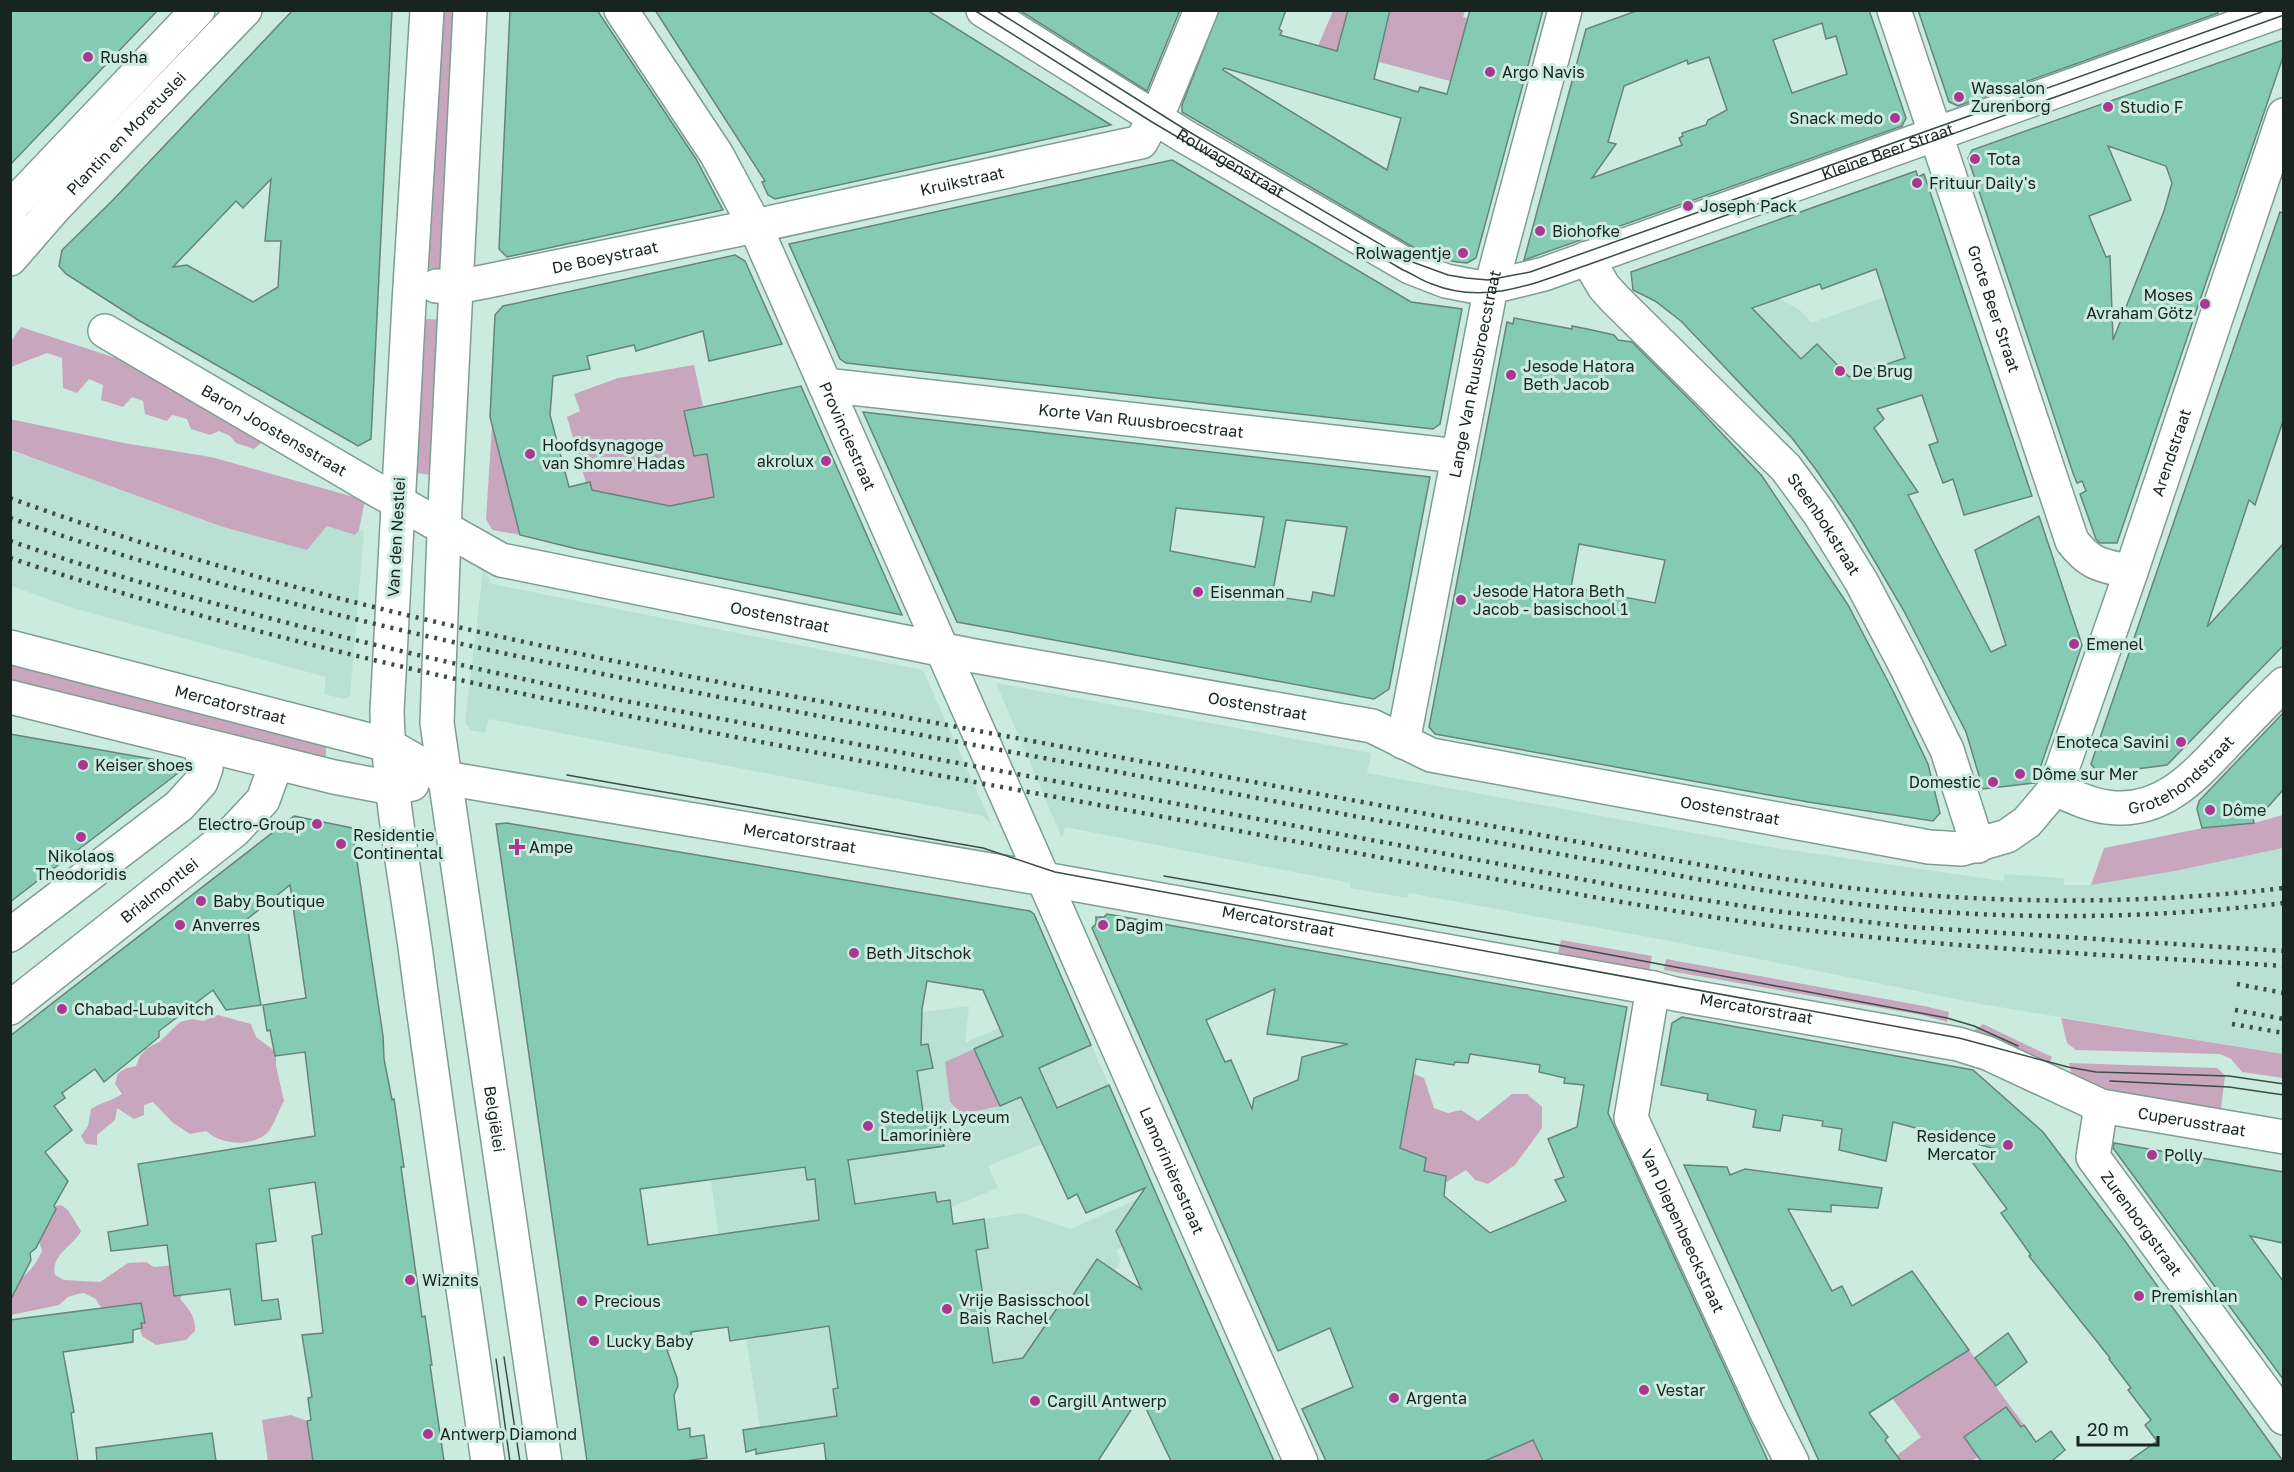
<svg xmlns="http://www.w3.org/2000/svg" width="2294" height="1472" font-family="'Golos Text',sans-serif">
<rect width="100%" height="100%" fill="#cbebdf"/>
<!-- built -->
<g fill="#b9e1d3">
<polygon points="1957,272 1894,391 1806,455 1711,354 1771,294 1800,310 1811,323"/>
<polygon points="10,450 220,526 328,526 355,535 359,530 364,532 350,696 343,699 324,694 326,677 73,608 11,586"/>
<polygon points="483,570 492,584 923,670 992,825 983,816 489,719 485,733 471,730 465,723"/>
<polygon points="996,683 1371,753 1367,773 1770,847 2003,881 2005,874 2064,878 2064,885 2091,885 2175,871 2283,848 2283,1054 1981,1004 1670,941 1409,893 1407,898 1350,888 1350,883 1065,827 1062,838"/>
<polygon points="925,990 922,1012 969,1006 965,1043 1070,996 1109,1085 1032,1120 1042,1144 988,1166 998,1188 951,1207 953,1224 1023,1213 1071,1229 1155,1191 1171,1226 1116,1250 1121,1261 1114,1271 1009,1390 760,1427 746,1338 808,1329 803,1288 722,1258 692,1052"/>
</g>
<!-- green -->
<g fill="#c8a7be">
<polygon points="442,11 457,11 444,269 427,268"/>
<polygon points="1333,11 1348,11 1337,51 1318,46"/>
<polygon points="1390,11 1465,11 1463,17 1496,27 1465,30 1450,81 1379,62"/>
<polygon points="426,319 444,320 432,475 416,473"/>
<polygon points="21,327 119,359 262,442 254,449 236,443 230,436 219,431 210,435 191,429 187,419 172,415 167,421 145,414 143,401 132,397 123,407 101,400 103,385 89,379 77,393 63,388 62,358 47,353 11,367 10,343"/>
<polygon points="694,365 703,406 684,411 694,456 707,454 714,497 662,508 660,504 612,494 595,500 590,483 586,483 567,417 580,411 574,394 618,378"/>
<polygon points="10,419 124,443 211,457 365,500 359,530 355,535 327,526 307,550 220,526 11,450"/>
<polygon points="492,426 521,535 492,530 486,519"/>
<polygon points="11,661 326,743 326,763 11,684"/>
<polygon points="2283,815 2283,848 2175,871 2091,885 2104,848 2203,828 2254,823"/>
<polygon points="1561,940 1652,956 1649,972 1558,953"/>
<polygon points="1666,959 1924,1006 1949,1012 1947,1022 1922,1015 1664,970"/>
<path d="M218,1015L251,1024L256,1037L276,1052V1066L284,1101C280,1108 273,1126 269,1131C254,1148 221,1145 206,1131L190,1134L173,1123L153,1102L144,1105V1115L134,1119L117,1108L115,1120L97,1135V1145L86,1144L81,1136L88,1126L91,1109C102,1102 112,1101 122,1094L115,1084L118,1073L127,1068L136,1066L140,1056L147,1048L159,1042L180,1022L192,1019L203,1021Z"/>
<polygon points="2061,1018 2283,1054 2283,1078 2242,1072 2231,1059 2220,1054 2076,1050 2067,1043"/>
<polygon points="1983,1024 2052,1057 2048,1067 1972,1032"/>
<polygon points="974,1049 1000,1106 962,1114 950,1102 945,1062"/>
<polygon points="2069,1063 2217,1068 2225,1075 2221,1110 2103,1090 2073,1081"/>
<polygon points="1409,1072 1424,1078 1434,1108 1448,1113 1461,1110 1478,1121 1512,1094 1527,1094 1542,1107 1542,1128 1515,1165 1488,1184 1475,1180 1466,1170 1445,1183 1415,1166 1413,1154 1404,1149 1390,1146"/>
<path d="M61,1205L68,1210L81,1231C76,1244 50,1254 55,1275L64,1280L100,1282L128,1263L146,1262L154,1267L173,1265L186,1287L180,1299C189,1309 196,1317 195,1331L186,1340L156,1345L142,1336L138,1323C123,1317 102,1315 96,1299L84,1293L78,1294L68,1297L59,1305L11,1315V1283C29,1274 33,1269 42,1251L37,1234L47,1208Z"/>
<polygon points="1969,1350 2024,1425 2021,1427 2007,1408 1994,1418 1990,1419 1964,1437 1978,1457 1972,1461 1888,1462 1921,1437 1892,1398"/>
<polygon points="291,1415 307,1421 309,1436 319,1435 342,1442 345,1461 268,1461 262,1420"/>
<polygon points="1533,1440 1543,1461 1485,1462"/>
</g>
<!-- building -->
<g fill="#85cbb4" stroke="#67847a" stroke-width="1.5" fill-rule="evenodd">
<polygon points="10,10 158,10 10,165"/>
<path d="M293,10H392L371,439L358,446L138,320L66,274L59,266L62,250L113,200ZM271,179L265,241H281L278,287L253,302L187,265L173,267L236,201L243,208Z"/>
<polygon points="510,10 597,10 696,159 723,210 507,257 499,249"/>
<polygon points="655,10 927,10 1111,125 775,199 768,195 762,182 765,181"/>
<polygon points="1019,10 1180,10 1147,91"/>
<path d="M1219,10H1286L1279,29L1282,31L1280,35L1337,51L1348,10H1390L1374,79L1418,92L1420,87L1447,94L1470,10H1543L1476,258L1467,263L1457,262L1442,259L1418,250L1182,112V105ZM1224,68L1401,118L1387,170L1223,70Z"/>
<path d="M1639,10H1869L1906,118L1902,126L1524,260L1586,29ZM1822,23L1826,39L1836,36L1847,74L1792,93L1773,40ZM1709,57L1727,110L1708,120L1706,125L1682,133L1683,136L1679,138L1682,145L1592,178L1616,144L1608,142L1624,86L1687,60L1688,64Z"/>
<polygon points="1918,10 2217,10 2218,13 1958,106 1949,102"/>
<path d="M2283,40V57L2117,543H2100L2096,539L2080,494L2086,491L2082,481L2077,483L2073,473L1968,158L1972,150ZM2108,146L2166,166L2172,183L2164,211L2113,340L2110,256L2106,257L2089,216L2131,200Z"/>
<polygon points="1172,160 1411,302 1462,309 1440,424 1433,429 846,363 840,359 789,244"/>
<path d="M1916,171L1918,177L1924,174L2032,496L1964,515L1953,479L1943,483L1929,445L1938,442L1922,395L1877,409L1884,419L1874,428L1918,492L1908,495L1991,652L2006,645L1975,550L2039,516L2082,645L2035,783L1983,789L1966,732L1904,611L1854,526L1817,471L1792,438L1681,321L1655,301L1633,290L1631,272ZM1876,269L1905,358L1849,377L1817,344L1801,359L1752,308L1820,284L1822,289Z"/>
<polygon points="2280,212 2283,213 2283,421 2255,505 2249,500 2207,627 2283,544 2283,646 2167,765 2099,774 2091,764"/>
<polygon points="735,255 745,261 782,344 709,361 703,331 636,351 634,345 587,356 590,369 553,376 550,415 569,487 590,482 592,490 670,506 714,497 707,454 694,456 684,411 801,386 902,615 577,549 520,535 490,417 495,315 503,306"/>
<path d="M1514,318L1572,329V326L1592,330L1614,335L1618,340L1632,342L1697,407L1762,476L1848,605L1894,693L1928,764L1940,813L1933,821L1808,802L1435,734L1429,727L1507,322L1513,324ZM1579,544L1665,560L1655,603L1571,587Z"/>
<path d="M863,412L1430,477L1389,689L1374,699L957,622ZM1176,508L1264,517L1255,567L1170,551ZM1286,520L1347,527L1334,596L1313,592L1311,602L1272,596Z"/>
<polygon points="2283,713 2283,790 2259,817 2253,818 2254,823 2202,828 2197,809 2199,801"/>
<polygon points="10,734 186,765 186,767 10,902"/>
<polygon points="294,816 352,828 383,1036 384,1059 392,1100 394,1099 404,1167 401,1167 422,1317 425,1316 432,1365 430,1365 444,1461 313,1461 307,1421 311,1420 308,1398 312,1397 302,1335 323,1333 312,1236 322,1234 315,1182 269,1189 276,1241 256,1244 262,1301 278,1299 281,1319 235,1325 230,1289 174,1296 167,1245 111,1251 108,1232 148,1225 138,1164 315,1136 305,1052 275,1056 270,1030 267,1031 263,1005 306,998 290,885 246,920 261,1005 226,1010 213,990 159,1031 159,1037 104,1082 95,1069 62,1093 65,1098 54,1106 72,1130 45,1152 68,1181 54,1206 56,1209 36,1248 30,1253 31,1260 10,1301 10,1036"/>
<path d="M507,823L1030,911L1034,914L1091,1045L1039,1068L1057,1108L1109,1085L1177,1242L1274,1461H1171L1140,1396L1098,1461H826L824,1443L756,1454V1449L746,1452L743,1430L837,1416L833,1389L838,1388L829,1326L730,1341L728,1327L691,1332L693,1346L667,1350L677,1378L678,1386L674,1395L678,1430L690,1428V1437L704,1435L707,1458L684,1461H587L496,824ZM927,981L983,990L1003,1036L974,1049L1000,1106L1021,1097L1068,1199L1077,1194L1086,1213L1145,1188L1116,1231L1141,1289L1097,1259L1067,1304L1062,1301L1023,1358L993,1363L976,1250L988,1248L984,1219L953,1224L950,1200L937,1202L935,1192L855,1204L848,1160L944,1146L940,1123L925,1125L917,1071L933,1068L928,1044L921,1045L922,1009ZM805,1167L807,1180L815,1179L819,1220L648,1245L640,1189Z"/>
<path d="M1107,914L1627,1007L1608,1113L1768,1461H1543L1533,1440L1485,1461H1326L1302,1409L1353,1387L1330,1328L1278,1351L1092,928L1096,924V917H1104ZM1275,989L1267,1034L1348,1044L1302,1057L1298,1080L1254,1098L1252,1109L1231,1060L1225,1062L1206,1020ZM1470,1054L1540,1065L1539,1072L1565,1078L1564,1083L1584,1085L1577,1127L1548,1139L1564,1177L1555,1180L1566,1201L1490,1233L1444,1196L1446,1176L1424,1171L1426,1158L1400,1148L1416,1059L1454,1065L1455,1062L1468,1063Z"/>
<polygon points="1682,1017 1973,1070 2043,1132 2120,1234 2283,1461 2129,1461 2157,1441 2145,1425 2151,1420 2128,1390 2131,1388 2109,1359 2110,1358 2029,1256 2031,1255 2001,1213 2007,1209 1969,1158 1996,1149 1893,1122 1886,1161 1839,1150 1842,1129 1822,1126 1823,1121 1783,1115 1780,1131 1753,1127 1756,1110 1707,1100 1708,1094 1661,1085 1672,1023"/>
<polygon points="2114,1143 2283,1172 2283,1243 2250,1236 2283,1281 2283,1379 2113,1148"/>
<polygon points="1684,1165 1727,1167 1730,1175 1745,1169 1882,1188 1878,1208 1831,1205 1831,1212 1788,1209 1832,1291 1842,1286 1852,1306 1912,1271 1969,1350 1869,1413 1888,1437 1885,1440 1901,1461 1819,1461"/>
<polygon points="141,1303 145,1323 141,1323 142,1328 133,1330 133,1342 63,1352 72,1401 74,1412 71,1413 78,1461 10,1461 10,1320"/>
<polygon points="2008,1333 2027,1362 1996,1386 1975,1358"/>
<polygon points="2006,1407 2021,1427 2024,1425 2036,1442 2051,1431 2065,1450 2052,1461 1981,1461 1964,1437"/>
<polygon points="212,1433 216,1461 97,1461 96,1448"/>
</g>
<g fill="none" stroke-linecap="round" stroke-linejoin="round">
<!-- minor casing -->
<g stroke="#7f9d92" stroke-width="36">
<g id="minor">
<path d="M427,10L409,303L387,711C389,793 405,874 416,954C438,1124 464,1292 488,1462"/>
<path id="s1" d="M470,10L445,507L437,723L545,1462"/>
<path id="s2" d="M621,10L717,155L755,226L1301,1462"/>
<path id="s3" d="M983,10L1184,136L1410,267L1446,281L1477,287H1491L1544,274L2283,10"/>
<path id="s4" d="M1894,10L2072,541C2091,566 2102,565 2131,572"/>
<polyline points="10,225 28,237"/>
<path id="s5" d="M1587,258L1604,287L1616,300L1786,468L1819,513L1861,581L1907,668L1947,750L1978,846"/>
<path id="s6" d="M436,286L456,287L483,282L755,226L1141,142L1163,102L1201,10"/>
<path id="s7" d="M105,331L375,489L501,560L969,655L1372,726L1431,755L1929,847L1962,849L2007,836L2027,822L2055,789L2131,572L2284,115"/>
<path id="s8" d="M825,385L1458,456"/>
<path id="s9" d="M10,647L388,745L445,778L1044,879L1653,988L1675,994L1958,1044L1987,1053L2101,1106L2284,1137"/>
<polyline points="10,697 334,777 392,788 412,784"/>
<path id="s10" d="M1403,742L1491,287L1565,10"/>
<path id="s11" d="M2055,789C2072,796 2089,805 2107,807C2160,815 2193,778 2226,743C2245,723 2264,703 2284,684"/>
<polyline points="10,935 179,806 201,782 206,768 199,744"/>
<path id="s12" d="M1653,988L1631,1118L1767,1413L1792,1462"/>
<path id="s13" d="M10,1008L234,831L263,800L276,764"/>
<path id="s14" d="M2101,1106L2093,1157L2284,1418"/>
</g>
</g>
<!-- major casing -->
<g stroke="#7f9d92" stroke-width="36">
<g id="major">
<polyline points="10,208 198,10"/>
<path id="s15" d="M10,259L56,206L245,10"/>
</g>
</g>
<!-- minor -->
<use href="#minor" stroke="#fff" stroke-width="33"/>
<!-- major -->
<use href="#major" stroke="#fff" stroke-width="33"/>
<!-- tram -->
<g stroke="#3c4c46" stroke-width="1.5">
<path d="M974,10L1152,122L1403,270C1413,274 1422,281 1432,284C1486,306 1538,282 1590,264L2284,15"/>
<polyline points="995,10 1186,130 1407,260 1448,275 1466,278 1488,280 1530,272 2267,10"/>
<polyline points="567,775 983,848 1055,872 1959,1038 2068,1067 2096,1072 2229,1076 2284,1084"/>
<polyline points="1164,876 1558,945 1947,1018 1974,1026 2018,1046"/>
<polyline points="2110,1081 2229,1087 2284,1095"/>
<polyline points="504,1357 520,1462"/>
<polyline points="496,1359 510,1462"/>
</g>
<!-- rail -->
<g stroke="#3c4c46" stroke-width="4.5" stroke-dasharray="3 6" stroke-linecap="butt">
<path d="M10,498C251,586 503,640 754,689C895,715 1036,742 1177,768C1315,793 1452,819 1590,844C1700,865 1811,887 1923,895C2044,904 2164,902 2284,888"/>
<path d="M10,518C295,618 594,674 889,729C1166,781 1442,833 1719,883C1762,890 1805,897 1849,903C1993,921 2139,920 2284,903"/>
<path d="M10,541C211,609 418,657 625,701L1634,889L1775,911L1910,927L2284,951"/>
<path d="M10,558C335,665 672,726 1007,788C1148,814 1289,840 1430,867C1544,888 1658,910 1774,926C1943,948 2113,955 2284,966"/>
<polyline points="2237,984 2284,993"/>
<polyline points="2235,1010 2284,1019"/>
<polyline points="2232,1024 2284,1033"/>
</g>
</g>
<!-- markers -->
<g fill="#aa3792" stroke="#cbebdf" stroke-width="2">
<circle cx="88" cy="57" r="6"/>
<circle cx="1490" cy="72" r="6"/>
<circle cx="1959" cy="97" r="6"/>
<circle cx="2108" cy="107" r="6"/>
<circle cx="1895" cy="118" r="6"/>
<circle cx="1975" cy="159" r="6"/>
<circle cx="1917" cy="183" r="6"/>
<circle cx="1688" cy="206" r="6"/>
<circle cx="1540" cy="231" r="6"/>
<circle cx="1463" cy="253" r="6"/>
<circle cx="2205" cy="304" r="6"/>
<circle cx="1840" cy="371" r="6"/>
<circle cx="1511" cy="375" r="6"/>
<circle cx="530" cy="454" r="6"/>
<circle cx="826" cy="461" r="6"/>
<circle cx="1198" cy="592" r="6"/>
<circle cx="1461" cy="600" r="6"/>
<circle cx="2074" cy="644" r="6"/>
<circle cx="2181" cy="742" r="6"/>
<circle cx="83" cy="765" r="6"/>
<circle cx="2020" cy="774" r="6"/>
<circle cx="1993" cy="782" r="6"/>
<circle cx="2210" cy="810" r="6"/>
<circle cx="317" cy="824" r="6"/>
<circle cx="81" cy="837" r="6"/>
<circle cx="341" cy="844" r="6"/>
<path d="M514 838h6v6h6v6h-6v6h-6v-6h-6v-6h6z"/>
<circle cx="201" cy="901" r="6"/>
<circle cx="180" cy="925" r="6"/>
<circle cx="1103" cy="925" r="6"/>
<circle cx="854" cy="953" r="6"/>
<circle cx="62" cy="1009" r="6"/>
<circle cx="868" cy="1126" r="6"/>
<circle cx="2008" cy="1145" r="6"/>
<circle cx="2152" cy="1155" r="6"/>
<circle cx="410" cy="1280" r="6"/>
<circle cx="2139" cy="1296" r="6"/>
<circle cx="582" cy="1301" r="6"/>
<circle cx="947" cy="1309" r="6"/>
<circle cx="594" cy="1341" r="6"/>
<circle cx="1644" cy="1390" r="6"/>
<circle cx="1394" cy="1398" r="6"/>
<circle cx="1035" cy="1401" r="6"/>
<circle cx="428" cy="1434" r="6"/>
</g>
<g text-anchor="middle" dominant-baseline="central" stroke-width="6" stroke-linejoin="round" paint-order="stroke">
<!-- poi labels -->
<g font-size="16" fill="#182420" stroke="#cbebdf" text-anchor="start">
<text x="100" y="57">Rusha</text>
<text x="1502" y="72">Argo Navis</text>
<text x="1971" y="88">Wassalon<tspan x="1971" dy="18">Zurenborg</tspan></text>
<text x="2120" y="107">Studio F</text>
<text x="1883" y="118" text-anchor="end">Snack medo</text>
<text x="1987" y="159">Tota</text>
<text x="1929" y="183">Frituur Daily's</text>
<text x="1700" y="206">Joseph Pack</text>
<text x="1552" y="231">Biohofke</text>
<text x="1451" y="253" text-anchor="end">Rolwagentje</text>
<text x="2193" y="295" text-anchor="end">Moses<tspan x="2193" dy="18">Avraham Götz</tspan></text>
<text x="1523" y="366">Jesode Hatora<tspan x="1523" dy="18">Beth Jacob</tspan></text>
<text x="1852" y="371">De Brug</text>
<text x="542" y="445">Hoofdsynagoge<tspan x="542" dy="18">van Shomre Hadas</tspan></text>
<text x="814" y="461" text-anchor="end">akrolux</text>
<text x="1473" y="591">Jesode Hatora Beth<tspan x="1473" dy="18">Jacob - basischool 1</tspan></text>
<text x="1210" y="592">Eisenman</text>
<text x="2086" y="644">Emenel</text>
<text x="2169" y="742" text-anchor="end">Enoteca Savini</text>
<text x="95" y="765">Keiser shoes</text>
<text x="2032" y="774">Dôme sur Mer</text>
<text x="1981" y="782" text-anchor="end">Domestic</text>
<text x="2222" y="810">Dôme</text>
<text x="305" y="824" text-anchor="end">Electro-Group</text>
<text x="353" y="835">Residentie<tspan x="353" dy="18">Continental</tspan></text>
<text x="529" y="847">Ampe</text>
<text x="81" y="856" text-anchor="middle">Nikolaos<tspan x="81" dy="18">Theodoridis</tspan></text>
<text x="213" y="901">Baby Boutique</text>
<text x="192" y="925">Anverres</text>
<text x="1115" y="925">Dagim</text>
<text x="866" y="953">Beth Jitschok</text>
<text x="74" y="1009">Chabad-Lubavitch</text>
<text x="880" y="1117">Stedelijk Lyceum<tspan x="880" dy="18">Lamorinière</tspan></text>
<text x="1996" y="1136" text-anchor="end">Residence<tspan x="1996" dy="18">Mercator</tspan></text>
<text x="2164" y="1155">Polly</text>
<text x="422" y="1280">Wiznits</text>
<text x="2151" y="1296">Premishlan</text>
<text x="959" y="1300">Vrije Basisschool<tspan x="959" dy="18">Bais Rachel</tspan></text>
<text x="594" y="1301">Precious</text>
<text x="606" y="1341">Lucky Baby</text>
<text x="1656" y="1390">Vestar</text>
<text x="1406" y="1398">Argenta</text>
<text x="1047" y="1401">Cargill Antwerp</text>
<text x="440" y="1434">Antwerp Diamond</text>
</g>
<!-- street labels -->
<g font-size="16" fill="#182420" stroke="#cbebdf">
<text stroke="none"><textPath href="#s15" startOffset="171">Plantin en Moretuslei</textPath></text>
<text stroke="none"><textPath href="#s3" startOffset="1002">Kleine Beer Straat</textPath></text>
<text stroke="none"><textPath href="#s3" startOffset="291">Rolwagenstraat</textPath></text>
<text stroke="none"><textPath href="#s6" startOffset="537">Kruikstraat</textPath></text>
<text stroke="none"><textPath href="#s6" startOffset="172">De Boeystraat</textPath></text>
<text stroke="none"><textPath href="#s4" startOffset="315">Grote Beer Straat</textPath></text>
<text stroke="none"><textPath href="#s10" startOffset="375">Lange Van Ruusbroecstraat</textPath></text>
<text stroke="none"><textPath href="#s8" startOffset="318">Korte Van Ruusbroecstraat</textPath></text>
<text stroke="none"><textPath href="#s7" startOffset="196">Baron Joostensstraat</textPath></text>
<text stroke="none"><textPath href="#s2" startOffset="484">Provinciestraat</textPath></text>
<text stroke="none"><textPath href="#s7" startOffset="2420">Arendstraat</textPath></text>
<text stroke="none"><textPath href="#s5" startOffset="358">Steenbokstraat</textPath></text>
<text transform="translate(396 537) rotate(-87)">Van den Nestlei</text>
<text stroke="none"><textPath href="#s7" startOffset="742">Oostenstraat</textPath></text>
<text stroke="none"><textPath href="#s9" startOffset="228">Mercatorstraat</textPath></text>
<text stroke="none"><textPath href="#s7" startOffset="1228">Oostenstraat</textPath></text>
<text stroke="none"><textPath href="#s11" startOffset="140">Grotehondstraat</textPath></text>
<text stroke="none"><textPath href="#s7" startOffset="1714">Oostenstraat</textPath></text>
<text stroke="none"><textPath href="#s9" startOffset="816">Mercatorstraat</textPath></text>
<text stroke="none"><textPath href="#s13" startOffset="190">Brialmontlei</textPath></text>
<text stroke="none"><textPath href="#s9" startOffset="1302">Mercatorstraat</textPath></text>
<text stroke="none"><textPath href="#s9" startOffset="1788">Mercatorstraat</textPath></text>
<text stroke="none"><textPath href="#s1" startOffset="1114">Belgiëlei</textPath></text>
<text stroke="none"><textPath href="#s9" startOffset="2241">Cuperusstraat</textPath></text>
<text stroke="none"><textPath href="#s2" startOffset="1287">Lamorinièrestraat</textPath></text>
<text stroke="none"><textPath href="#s14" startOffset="134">Zurenborgstraat</textPath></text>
<text stroke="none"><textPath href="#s12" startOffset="256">Van Diepenbeeckstraat</textPath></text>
</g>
</g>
<!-- border -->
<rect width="2294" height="1472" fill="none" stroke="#182420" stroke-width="24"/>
<!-- scale -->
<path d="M2078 1436v9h80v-9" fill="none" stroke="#182420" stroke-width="3"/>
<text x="2087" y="1436" font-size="18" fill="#182420" stroke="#cbebdf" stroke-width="4.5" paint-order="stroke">20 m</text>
</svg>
